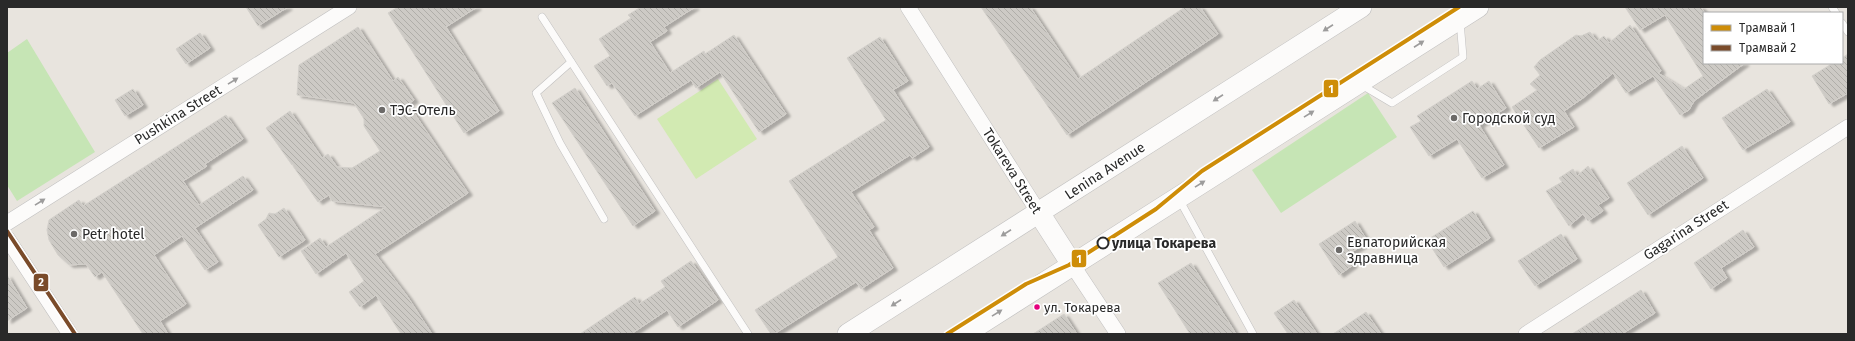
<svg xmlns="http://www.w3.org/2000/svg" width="1855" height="341" font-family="'Fira Sans',sans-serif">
<defs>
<pattern id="building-back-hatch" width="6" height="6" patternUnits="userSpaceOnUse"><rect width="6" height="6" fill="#cdcac5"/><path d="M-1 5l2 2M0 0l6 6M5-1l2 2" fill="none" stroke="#b0aea9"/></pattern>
<filter id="shadow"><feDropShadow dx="4.5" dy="2.5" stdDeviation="1" flood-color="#0004"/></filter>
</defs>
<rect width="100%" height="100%" fill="#e8e4de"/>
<!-- park -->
<g fill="#c6e5b5">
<polygon points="27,39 95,152 17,201 7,185 7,53"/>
<polygon points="1368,93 1397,137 1281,213 1252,170"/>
</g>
<!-- pitch -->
<polygon fill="#d2eab2" points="718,79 757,139 696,179 657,119"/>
<!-- building -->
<g fill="url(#building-back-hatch)" stroke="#d3d0cb" filter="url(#shadow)">
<polygon points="246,7 288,7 258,26"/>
<polygon points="398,7 477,7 446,27 499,111 464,133 388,13"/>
<polygon points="641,7 695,7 664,27 667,31 650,42 670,73 704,51 705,54 734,35 786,114 759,132 720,72 696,88 691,80 635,116 612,83 607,86 594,66 610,56 599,39 631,18 628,15"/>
<polygon points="981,7 1030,7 1078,79 1185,7 1200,7 1218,34 1067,135"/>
<polygon points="1625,7 1701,7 1704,12 1704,63 1745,63 1694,101 1689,110 1680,115 1653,76 1626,93 1613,73 1583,98 1564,111 1574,127 1539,148 1512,107 1537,90 1530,84 1540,75 1534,67 1540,60 1576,35 1581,36 1590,32 1597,41 1604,36 1609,43 1630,25 1661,71 1658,73 1684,89 1703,76 1665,15 1640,30"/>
<polygon points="358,27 393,81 398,77 414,100 408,104 468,193 375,254 407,296 432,334 401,334 376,295 360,307 349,292 364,281 346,253 316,274 301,251 320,238 326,247 386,207 332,201 329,195 318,202 293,166 293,164 292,165 266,128 290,111 322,158 328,154 337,167 352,168 380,151 364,126 364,119 354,103 297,95 299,65"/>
<polygon points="200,33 210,48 186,64 176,49"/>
<polygon points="880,37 908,81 893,90 929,147 912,158 910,155 851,192 874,227 869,230 893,268 861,289 856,282 774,334 771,334 755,310 838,257 789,181 886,120 847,58"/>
<polygon points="1848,54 1848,93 1829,104 1812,76 1833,63 1842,63 1842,58"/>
<polygon points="1472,81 1477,89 1489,81 1506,108 1479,125 1504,165 1482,178 1457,139 1429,156 1410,127 1421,121 1417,116"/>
<polygon points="575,88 655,211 633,226 552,103"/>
<polygon points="133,89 143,105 125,116 115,100"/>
<polygon points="1767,89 1790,122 1743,150 1722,118"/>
<polygon points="226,115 243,139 205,164 207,166 183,181 199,205 243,176 253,190 195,228 218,262 205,270 182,236 154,255 186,304 160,321 168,334 143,334 102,272 95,277 86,264 69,265 58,255 49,240 47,230 49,220 79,200 83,206"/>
<polygon points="1682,146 1703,178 1648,215 1627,183"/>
<polygon points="1588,166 1609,198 1598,205 1603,211 1588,221 1583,214 1569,226 1546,191 1562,182 1559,178 1573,169 1577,176"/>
<polygon points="284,208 305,240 279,257 258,225 266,219 269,213 275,214"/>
<polygon points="1473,211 1490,238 1444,267 1427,240"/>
<polygon points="1355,221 1368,242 1347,255 1353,265 1339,275 1319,244"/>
<polygon points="1743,230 1754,247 1721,268 1727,278 1711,289 1694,263"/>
<polygon points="1561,234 1577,259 1535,286 1518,261"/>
<polygon points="691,261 718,300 678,327 667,310 631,334 580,334 635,297 639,304 665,287 661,281"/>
<polygon points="1191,263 1226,318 1236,334 1190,334 1158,283"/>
<polygon points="7,275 27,308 7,321"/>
<polygon points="1641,290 1655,313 1622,334 1572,334"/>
<polygon points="1294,300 1317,334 1288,334 1274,313"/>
<polygon points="1366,312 1381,334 1333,334"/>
<polygon points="1064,314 1077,334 1033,334"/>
</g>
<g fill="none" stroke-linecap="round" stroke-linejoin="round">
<!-- lane casing -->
<g stroke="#c1c0c0" stroke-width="8">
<g id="lane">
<polyline points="1832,7 1836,13"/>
<polyline points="542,17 748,334"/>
<polyline points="1842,23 1848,32"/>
<polyline points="571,62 536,93 560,143 604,219"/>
<polyline points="1360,84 1392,103 1463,57 1460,21"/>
<polyline points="1179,199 1253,334"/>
</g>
</g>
<!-- street casing -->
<g stroke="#c1c0c0" stroke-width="16">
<g id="street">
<polyline points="908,7 1039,213"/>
<polyline points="7,223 349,7"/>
<polyline points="7,238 70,334"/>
<polyline points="1073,266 1118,334"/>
<polyline points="1526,334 1848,127"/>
</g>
</g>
<!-- secondary casing -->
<g stroke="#c1c0c0" stroke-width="22">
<g id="secondary">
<polyline points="1039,213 1073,266"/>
<polyline points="848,334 1361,7"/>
<polyline points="964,334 1478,7"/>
</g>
</g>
<!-- lane -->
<use href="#lane" stroke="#fcfbfa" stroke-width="7"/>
<!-- street -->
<use href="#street" stroke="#fcfbfa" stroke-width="15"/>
<!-- secondary -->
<use href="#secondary" stroke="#fcfbfa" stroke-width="21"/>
<!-- tram-1 casing -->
<g stroke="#fff" stroke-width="7">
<polyline id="tram-1" points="947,334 1026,284 1069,265 1156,209 1202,171 1459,7"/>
</g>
<!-- tram-2 casing -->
<g stroke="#fff" stroke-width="7">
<polyline id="tram-2" points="7,231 75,334"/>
</g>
<!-- tram-1 -->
<use href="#tram-1" stroke="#ce8d08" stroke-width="4"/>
<!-- tram-2 -->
<use href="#tram-2" stroke="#7a4b2a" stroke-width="4"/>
</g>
<!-- one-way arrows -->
<defs><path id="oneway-solid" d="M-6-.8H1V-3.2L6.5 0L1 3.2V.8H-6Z"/></defs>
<g fill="#9d9c9c">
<use href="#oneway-solid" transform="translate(1328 28) rotate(147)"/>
<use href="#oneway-solid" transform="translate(1419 44) rotate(-33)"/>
<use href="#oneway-solid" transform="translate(233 81) rotate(-32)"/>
<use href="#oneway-solid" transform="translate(1218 98) rotate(147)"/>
<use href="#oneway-solid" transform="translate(1309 114) rotate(-32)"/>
<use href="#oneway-solid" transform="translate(1200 184) rotate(-32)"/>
<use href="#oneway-solid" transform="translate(40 202) rotate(-32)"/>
<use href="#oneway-solid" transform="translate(1006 233) rotate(147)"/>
<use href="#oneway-solid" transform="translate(896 303) rotate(147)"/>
<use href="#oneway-solid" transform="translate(997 313) rotate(-32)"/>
</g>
<!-- markers -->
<g fill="#6c6a68" stroke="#fff" stroke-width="1.5">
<circle cx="382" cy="110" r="4"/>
<circle cx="1454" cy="118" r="4"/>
<circle cx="74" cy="234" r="4"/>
<circle cx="1339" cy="250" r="4"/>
</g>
<circle fill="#fff" stroke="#292929" stroke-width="2" cx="1103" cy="243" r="5.5"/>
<circle fill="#e5007d" stroke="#fff" stroke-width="1.5" cx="1037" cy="307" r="3.5"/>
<g text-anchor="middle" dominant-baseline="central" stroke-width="3.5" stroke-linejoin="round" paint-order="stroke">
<!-- bus labels -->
<g font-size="13" fill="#292929" stroke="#fff" text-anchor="start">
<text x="1044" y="307">ул. Токарева</text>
</g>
<!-- poi labels -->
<g font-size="14" fill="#292929" stroke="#fff" text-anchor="start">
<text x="390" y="110">ТЭС-Отель</text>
<text x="1462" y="118">Городской суд</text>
<text x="82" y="234">Petr hotel</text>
<text x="1347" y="242">Евпаторийская<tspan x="1347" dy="16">Здравница</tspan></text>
</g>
<!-- street labels -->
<g font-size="14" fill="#292929" stroke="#fff">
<text transform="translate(178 115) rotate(-32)">Pushkina Street</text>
<text transform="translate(1012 171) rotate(58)">Tokareva Street</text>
<text transform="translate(1105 171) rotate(-33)">Lenina Avenue</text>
<text transform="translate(1686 230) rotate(-33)">Gagarina Street</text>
</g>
<!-- stop labels -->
<g font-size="14" font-weight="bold" fill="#292929" stroke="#fff" text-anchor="start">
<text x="1112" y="243">улица Токарева</text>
</g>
</g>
<g stroke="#fff" stroke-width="1.5">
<rect x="1323" y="79" width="16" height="19" rx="4" fill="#ce8d08"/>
<rect x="1071" y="249" width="16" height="19" rx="4" fill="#ce8d08"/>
<rect x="33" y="273" width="16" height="19" rx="4" fill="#7a4b2a"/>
</g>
<g font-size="11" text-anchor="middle" font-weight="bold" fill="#fff">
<text x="1331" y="93">1</text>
<text x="1079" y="263">1</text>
<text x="41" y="286">2</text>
</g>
<!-- border -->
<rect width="1855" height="341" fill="none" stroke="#292929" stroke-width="16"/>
<!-- legend -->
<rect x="1703" y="12" width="140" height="52" fill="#ffffff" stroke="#a9a9a9"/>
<rect x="1711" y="25" width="20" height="6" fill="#ce8d08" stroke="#a9a9a9"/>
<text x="1739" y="32" font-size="12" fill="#292929">Трамвай 1</text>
<rect x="1711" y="45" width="20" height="6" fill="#7a4b2a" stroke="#a9a9a9"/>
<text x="1739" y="52" font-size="12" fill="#292929">Трамвай 2</text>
</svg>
